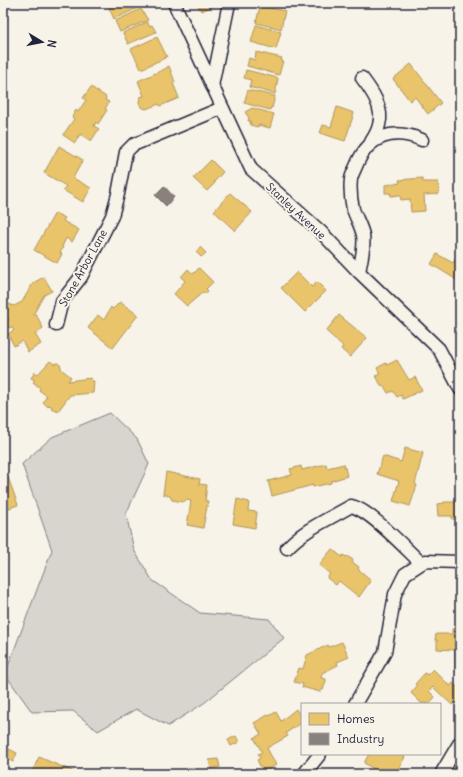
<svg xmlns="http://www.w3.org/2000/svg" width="463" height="777" font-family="Delius,sans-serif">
<rect width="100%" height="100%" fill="#f7f3e8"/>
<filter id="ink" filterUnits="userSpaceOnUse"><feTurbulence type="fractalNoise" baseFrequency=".025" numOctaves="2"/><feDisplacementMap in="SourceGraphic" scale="8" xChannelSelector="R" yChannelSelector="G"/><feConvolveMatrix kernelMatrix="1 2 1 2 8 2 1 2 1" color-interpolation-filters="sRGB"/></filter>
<g filter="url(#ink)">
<!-- green -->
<polygon fill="#d8d5cf" stroke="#7d7c85" points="110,413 137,439 149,464 126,514 134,550 152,580 200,613 269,619 284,638 204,703 168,726 136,709 98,731 73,711 32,712 5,674 52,550 22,464 52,437"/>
<!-- homes -->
<g fill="#e9c46a" stroke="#ad935c">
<polygon points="119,3 140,3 142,6 114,19 109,8"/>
<polygon points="197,3 209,3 211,7 201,11"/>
<polygon points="263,3 286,3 285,8"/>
<polygon points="260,6 285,11 281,29 256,23"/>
<polygon points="141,9 148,20 120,32 115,21"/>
<polygon points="147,22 149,26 152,25 156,32 128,44 123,33"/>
<polygon points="256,25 281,32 276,49 251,42"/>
<polygon points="157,37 167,57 141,69 131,49"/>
<polygon points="256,52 282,58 281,61 283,61 279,75 247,66 249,58 255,60"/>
<polygon points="411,64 441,103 428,114 415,97 410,101 393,79"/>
<polygon points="169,66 175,82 173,83 179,98 160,106 159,104 146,109 141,107 139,102 140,97 144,96 138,81 167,68 167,67"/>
<polygon points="246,70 278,78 275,94 249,87 251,80 244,78"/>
<polygon points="91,87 106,97 105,100 109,102 105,109 107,110 98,124 96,122 94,126 99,129 91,141 80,134 75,143 63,135 74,119 72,117 76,110 78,112 86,100 83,98"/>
<polygon points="248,90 275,96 272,108 271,107 270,110 244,103"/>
<polygon points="337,107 354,113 345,141 320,133 323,125 331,127"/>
<polygon points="252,108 274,114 270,128 258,125 258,127 250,125 251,121 248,121 249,118 245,112"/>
<polygon points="59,146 83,160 73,178 91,188 83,202 63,190 66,186 44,173"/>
<polygon points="211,160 223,172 214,182 215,183 207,191 193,178"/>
<polygon points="422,178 423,182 438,182 439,194 424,195 425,211 411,212 410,199 401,200 400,195 391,196 390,193 385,193 385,185 400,183 399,180"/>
<polygon points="230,193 252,212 235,231 214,211"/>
<polygon points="55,213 65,218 63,221 79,230 72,242 66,238 62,247 63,247 60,253 62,254 57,263 34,250"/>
<polygon points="200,247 206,253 201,257 196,252"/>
<polygon points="437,254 453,263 456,258 460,260 460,282 431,264"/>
<polygon points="199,268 213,282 206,289 208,291 205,294 203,292 187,306 174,294 185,281 181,277 188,269 193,274"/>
<polygon points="297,272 312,287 317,282 326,291 305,312 281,288"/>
<polygon points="44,277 52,291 44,295 33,315 36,314 43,328 35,334 41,344 28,352 22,341 14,346 8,334 14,330 12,327 9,328 6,322 9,320 3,311 4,307 9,304 14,306 22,302 33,283"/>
<polygon points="120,302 138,315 113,348 88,328 98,315 104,320 111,307 113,309"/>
<polygon points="339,315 367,338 350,357 341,349 343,346 326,331"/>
<polygon points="397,360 409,380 415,377 422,390 403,399 401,395 397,397 393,391 388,393 384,386 382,387 376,376 380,374 377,368 386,363 387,365"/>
<polygon points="50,361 54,364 58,363 61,366 61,369 71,377 68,381 91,378 92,381 94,381 93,393 70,395 58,411 51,408 52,407 50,405 48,407 43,402 47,396 39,390 40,388 33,382 35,380 31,378 35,372 38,374"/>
<polygon points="405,448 423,453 415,484 417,485 410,506 393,501 399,481 377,474 383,456 401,462"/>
<polygon points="326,464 327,468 344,464 347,476 331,481 331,483 313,487 313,485 272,496 268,481 292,475 290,469 301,466 302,470"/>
<polygon points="5,469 18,505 3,510 3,470"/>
<polygon points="166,472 200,479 199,484 207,485 205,501 208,501 203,528 187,525 191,501 186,500 183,502 172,500 170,496 163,494"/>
<polygon points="237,499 249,502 248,511 257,512 255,528 233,524"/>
<polygon points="444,502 460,502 460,519 452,519 452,516 438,516 437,504 444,503"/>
<polygon points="332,549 342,557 343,555 346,557 347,556 353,560 352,562 359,567 358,569 371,580 359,597 339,581 336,585 327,578 330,574 319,565"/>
<polygon points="452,629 458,629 458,632 460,632 460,675 455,669 455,650 437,649 437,640 435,640 436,634 452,634"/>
<polygon points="342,642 349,657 337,662 338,665 322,673 321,678 326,679 326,681 323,690 321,690 320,692 302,687 303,684 294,682 299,668 303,669 307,655 328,645 329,647"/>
<polygon points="433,669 450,686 453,683 460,690 460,697 452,705 433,687 429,691 435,697 429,704 423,703 422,704 411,693 417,686 415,684 425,673 427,675"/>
<polygon points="296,709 299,714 301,712 302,714 300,717 302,722 286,733 288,736 267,748 276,765 263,772 257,760 260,758 258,754 262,752 254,738 261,734 254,723 268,715 269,716 276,712 281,721"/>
<polygon points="236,736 239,742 231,746 228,740"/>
<polygon points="3,746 17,753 13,762 3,757"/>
<polygon points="369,754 392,754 394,755 395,754 401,754 405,757 397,771 403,774 382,774 364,763"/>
<polygon points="39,757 79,774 38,774 32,772"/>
<polygon points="218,759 220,767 211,769 209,760"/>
</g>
<!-- industry -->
<polygon fill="#8a817c" stroke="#6b6468" points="164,186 174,197 166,206 155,195"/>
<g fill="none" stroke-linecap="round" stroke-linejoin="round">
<!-- minor casing -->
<g stroke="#22223b" stroke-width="15">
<g id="minor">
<polyline points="174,3 251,169 320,231 359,272 439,349 460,389"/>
<path d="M362,78C372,91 384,108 379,125C378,131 374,137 371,142"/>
<polyline points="212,86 229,3"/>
<path d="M359,272C361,260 365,248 363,235C361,226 356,218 353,209C351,200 350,188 351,179C352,174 355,169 357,164C369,135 394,128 422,140"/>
<polyline points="56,325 62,301 81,277 112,216 118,194 126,152 133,145 222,108"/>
<path d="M287,548C303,530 331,518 351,506C369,509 406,549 421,563"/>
<polyline points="355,704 385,652 395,594 405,574 425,561 460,562"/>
<polyline points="304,774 320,754"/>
<polyline points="441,774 460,742"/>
</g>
</g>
<!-- minor -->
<use href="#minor" stroke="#f7f3e8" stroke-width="12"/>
</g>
</g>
<g text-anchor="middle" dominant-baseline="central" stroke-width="4" stroke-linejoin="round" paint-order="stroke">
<!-- street labels -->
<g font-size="11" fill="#22223b" stroke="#f7f3e8">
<text transform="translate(296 211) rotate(43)">Stanley Avenue</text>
<text transform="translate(83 268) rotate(-61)">Stone Arbor Lane</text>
</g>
</g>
<!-- margin -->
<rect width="463" height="777" fill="none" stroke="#f7f3e8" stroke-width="16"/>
<rect x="8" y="8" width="447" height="761" fill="none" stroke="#22223b" stroke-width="1.5" filter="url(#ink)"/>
<!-- legend -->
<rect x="301" y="703" width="140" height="52" fill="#f7f3e8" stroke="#a29fa3"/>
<rect x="309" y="713" width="20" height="12" fill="#e9c46a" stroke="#a29fa3"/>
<text x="337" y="723" font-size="12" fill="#22223b">Homes</text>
<rect x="309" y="733" width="20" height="12" fill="#8a817c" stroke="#a29fa3"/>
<text x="337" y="743" font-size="12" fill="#22223b">Industry</text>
<!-- north arrow -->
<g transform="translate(42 42) rotate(100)" stroke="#f7f3e8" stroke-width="3" paint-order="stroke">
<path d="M0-3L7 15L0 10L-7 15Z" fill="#22223b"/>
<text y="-6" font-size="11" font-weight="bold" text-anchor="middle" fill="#22223b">N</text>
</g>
</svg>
